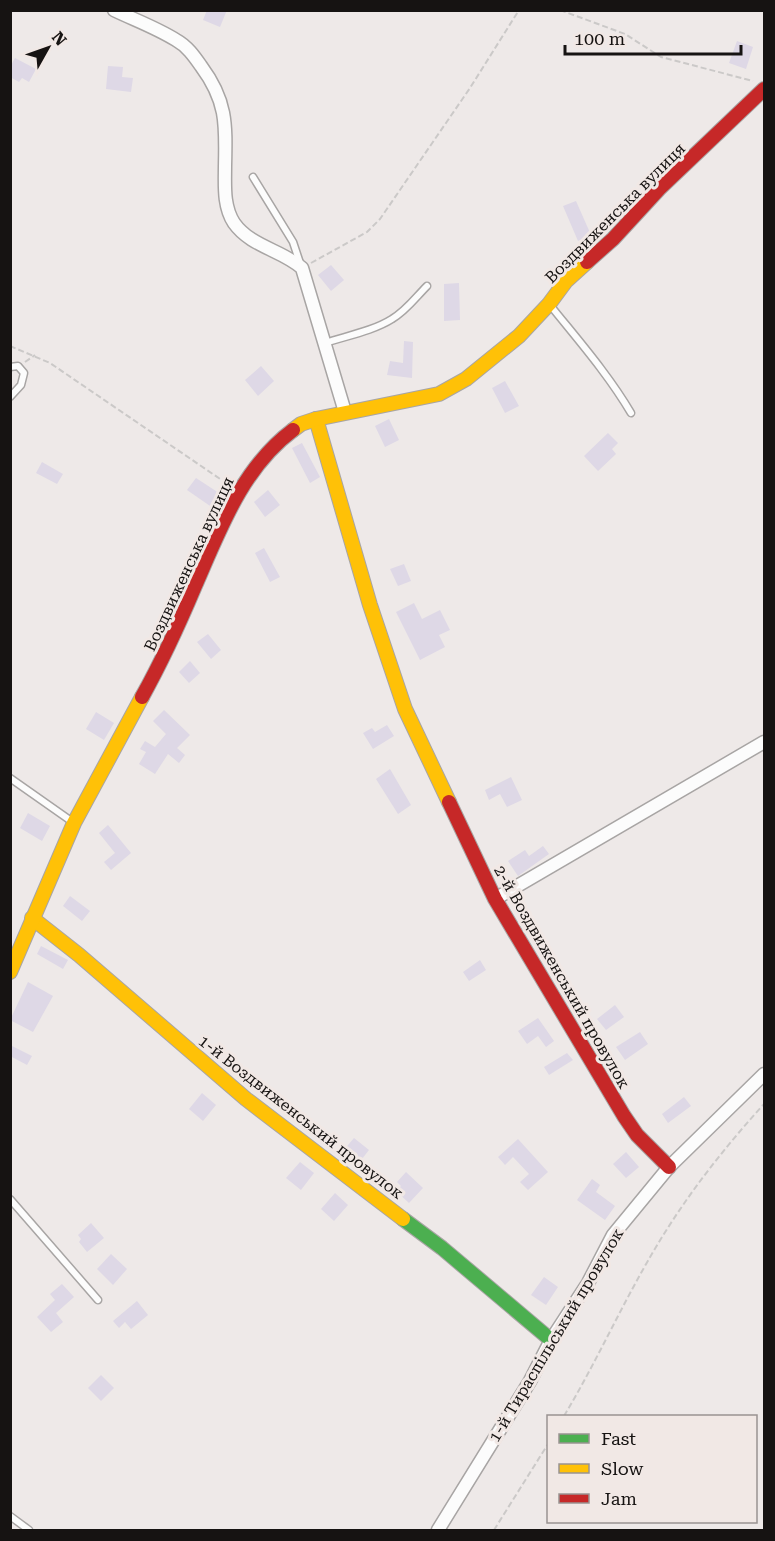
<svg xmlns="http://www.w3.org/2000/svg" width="775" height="1541" font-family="'Roboto Serif',serif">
<rect width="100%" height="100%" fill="#eee9e8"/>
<!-- building -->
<g fill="#ded8e6">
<polygon points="207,10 227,10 220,27 203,20"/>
<polygon points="737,41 753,47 746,69 729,63"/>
<polygon points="15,58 36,69 29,82 22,78 19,82 10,77 10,67"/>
<polygon points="108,66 123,67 122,77 133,78 131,92 106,89"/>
<polygon points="576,201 591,235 578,241 563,206"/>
<polygon points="331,265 344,280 331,291 318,275"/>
<polygon points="459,283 460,320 444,321 444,284"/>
<polygon points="404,341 413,342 412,378 387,375 390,361 403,363"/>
<polygon points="261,366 274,381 258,396 245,380"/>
<polygon points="505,381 519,406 505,413 492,388"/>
<polygon points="389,419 399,440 385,447 375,426"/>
<polygon points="608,433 618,443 612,449 616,454 598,471 584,456"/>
<polygon points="302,443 320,477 310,483 292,448"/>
<polygon points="42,462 63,474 57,484 36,473"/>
<polygon points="196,478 222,495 213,508 187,490"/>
<polygon points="268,490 280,505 265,517 254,502"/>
<polygon points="264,548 280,577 270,582 255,553"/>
<polygon points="404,564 411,581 398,586 390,569"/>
<polygon points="414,603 422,619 440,610 450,630 439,635 445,647 420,660 396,612"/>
<polygon points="208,634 221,650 211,659 197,642"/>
<polygon points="190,661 200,673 189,683 179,672"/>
<polygon points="164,710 190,735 177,748 185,755 179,763 168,754 155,774 139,764 146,752 140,749 145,741 155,747 166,734 153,721"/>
<polygon points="96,712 114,723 104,740 86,729"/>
<polygon points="387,725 394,736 373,749 363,733 372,728 375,732"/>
<polygon points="390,769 411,805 398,814 376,779"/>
<polygon points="511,777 522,800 507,807 500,794 489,800 485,790"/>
<polygon points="28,813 50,826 42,841 20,828"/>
<polygon points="108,825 131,853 111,870 104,862 115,853 99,833"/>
<polygon points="543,846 549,854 518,876 508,861 525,850 529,856"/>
<polygon points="70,896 90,911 82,921 63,906"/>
<polygon points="41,946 68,960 63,969 37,954"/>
<polygon points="480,960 486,970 469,981 463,972"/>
<polygon points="28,982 53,996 33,1032 10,1020"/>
<polygon points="615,1005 624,1017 606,1030 597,1019"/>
<polygon points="538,1018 554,1041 546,1047 538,1036 527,1044 518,1031"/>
<polygon points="640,1032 648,1044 625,1060 616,1047"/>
<polygon points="10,1045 32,1056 27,1065 10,1056"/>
<polygon points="567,1053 573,1060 549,1075 544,1067"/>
<polygon points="202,1093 216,1105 203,1121 189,1109"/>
<polygon points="684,1097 691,1106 668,1123 662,1114"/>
<polygon points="354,1138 369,1150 358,1164 343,1151"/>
<polygon points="518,1139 548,1172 528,1190 520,1182 529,1174 513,1157 505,1165 498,1157"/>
<polygon points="626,1152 639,1167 626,1178 613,1164"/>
<polygon points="300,1162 314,1173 301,1190 286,1178"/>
<polygon points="406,1172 423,1188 409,1203 396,1191 401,1186 397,1182"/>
<polygon points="592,1179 600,1185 596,1192 615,1206 605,1220 577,1200"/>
<polygon points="335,1193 348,1205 334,1221 321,1209"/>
<polygon points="91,1223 104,1238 87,1252 79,1242 81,1239 78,1235"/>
<polygon points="111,1254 127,1269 113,1285 97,1269"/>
<polygon points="544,1277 558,1287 546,1305 531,1295"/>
<polygon points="62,1284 74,1297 56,1313 63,1322 51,1332 37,1317 55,1300 50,1294"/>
<polygon points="137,1301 148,1315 131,1329 125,1322 119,1328 113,1321"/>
<polygon points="101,1375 114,1388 101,1401 88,1388"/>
</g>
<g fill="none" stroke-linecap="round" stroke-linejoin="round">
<!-- lane casing -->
<g stroke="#a8a5a4" stroke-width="9">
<g id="lane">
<polyline points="253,177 293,242 300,263"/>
<path d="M550,305C578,340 608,374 631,413"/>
<path d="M325,343C346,336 373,331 392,319C406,311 416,297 427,286"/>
<polyline points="10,367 18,366 24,373 21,385 10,397"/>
<polyline points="10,778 74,823"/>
<polyline points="10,1199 98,1300"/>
<polyline points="10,1516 29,1530"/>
</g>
</g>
<!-- street casing -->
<g stroke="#a8a5a4" stroke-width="15">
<g id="street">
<path d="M114,10C135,20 157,28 176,40C187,46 194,56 201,66C227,101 226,124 225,166C225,185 223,206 234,223C251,247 282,250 302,268L345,412"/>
<polyline points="495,899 764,742"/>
<polyline points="438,1530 530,1381 551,1340 588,1283 613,1235 669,1167 764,1074"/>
</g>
</g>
<!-- fast casing -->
<g stroke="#a8a5a4" stroke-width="16">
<polyline id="fast" points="403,1219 442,1248 551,1340"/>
</g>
<!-- slow casing -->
<g stroke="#a8a5a4" stroke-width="16">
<g id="slow">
<polyline points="316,419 370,605 405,709 449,802"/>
<polyline points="293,430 301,424 316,419 439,394 466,379 519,336 549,304 566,281 587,262"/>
<polyline points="32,918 79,955 246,1099 403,1219"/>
<polyline points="10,972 74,823 142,697"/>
</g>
</g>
<!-- jam casing -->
<g stroke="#a8a5a4" stroke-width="16">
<g id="jam">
<polyline points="587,262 613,239 659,189 764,89"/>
<path d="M142,697C162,661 179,624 195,586C220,529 242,468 293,430"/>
<polyline points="449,802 495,899 624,1116 637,1135 669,1167"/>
</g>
</g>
<!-- path -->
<g stroke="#cbc9c8" stroke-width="2" stroke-dasharray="6 3" stroke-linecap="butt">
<polyline points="560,10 625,34 661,57 753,81"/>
<polyline points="311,263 367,232 380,219 470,88 519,10"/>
<polyline points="10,346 50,363 226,483"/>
<polyline points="25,362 35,355"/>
<path d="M564,1416C597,1361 623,1302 656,1247C687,1195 724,1148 764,1104"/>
<polyline points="494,1530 548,1444"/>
</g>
<!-- lane -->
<use href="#lane" stroke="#fcfcfc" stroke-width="6"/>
<!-- street -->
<use href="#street" stroke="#fcfcfc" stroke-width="12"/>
<!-- fast -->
<use href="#fast" stroke="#4caf50" stroke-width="14"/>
<!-- slow -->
<use href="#slow" stroke="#ffc107" stroke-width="14"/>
<!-- jam -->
<use href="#jam" stroke="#c62828" stroke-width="14"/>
</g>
<g text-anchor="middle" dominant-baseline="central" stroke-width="6" stroke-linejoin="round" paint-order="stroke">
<!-- street labels -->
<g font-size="16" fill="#161312" stroke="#f1e8e5">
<text transform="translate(615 213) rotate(-45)">Воздвиженська вулиця</text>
<text transform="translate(189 564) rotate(-65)">Воздвиженська вулиця</text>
<text transform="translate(562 977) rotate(60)">2-й Воздвиженський провулок</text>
<text transform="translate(301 1117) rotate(38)">1-й Воздвиженський провулок</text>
<text transform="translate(556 1335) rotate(-59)">1-й Тираспільський провулок</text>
</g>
</g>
<!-- border -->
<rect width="775" height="1541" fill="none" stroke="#161312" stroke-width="24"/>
<!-- legend -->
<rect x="547" y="1415" width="210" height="108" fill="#f1e8e5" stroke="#999391" stroke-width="1.5"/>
<rect x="559" y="1434" width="30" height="9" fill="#4caf50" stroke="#999391" stroke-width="1.5"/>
<text x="601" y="1445" font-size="18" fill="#161312">Fast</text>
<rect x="559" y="1464" width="30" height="9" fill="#ffc107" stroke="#999391" stroke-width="1.5"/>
<text x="601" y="1475" font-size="18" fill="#161312">Slow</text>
<rect x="559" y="1494" width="30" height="9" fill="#c62828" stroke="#999391" stroke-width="1.5"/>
<text x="601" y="1505" font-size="18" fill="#161312">Jam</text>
<!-- north arrow -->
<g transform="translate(48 48) rotate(50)" stroke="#f1e8e5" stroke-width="4.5" paint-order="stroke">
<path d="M0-4.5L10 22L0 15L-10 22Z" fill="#161312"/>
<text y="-9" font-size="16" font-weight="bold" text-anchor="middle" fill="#161312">N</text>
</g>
<!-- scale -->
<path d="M565 45v9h176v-9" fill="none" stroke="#161312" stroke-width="3"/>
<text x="574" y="45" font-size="18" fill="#161312" stroke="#f1e8e5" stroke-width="4.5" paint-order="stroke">100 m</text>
</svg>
